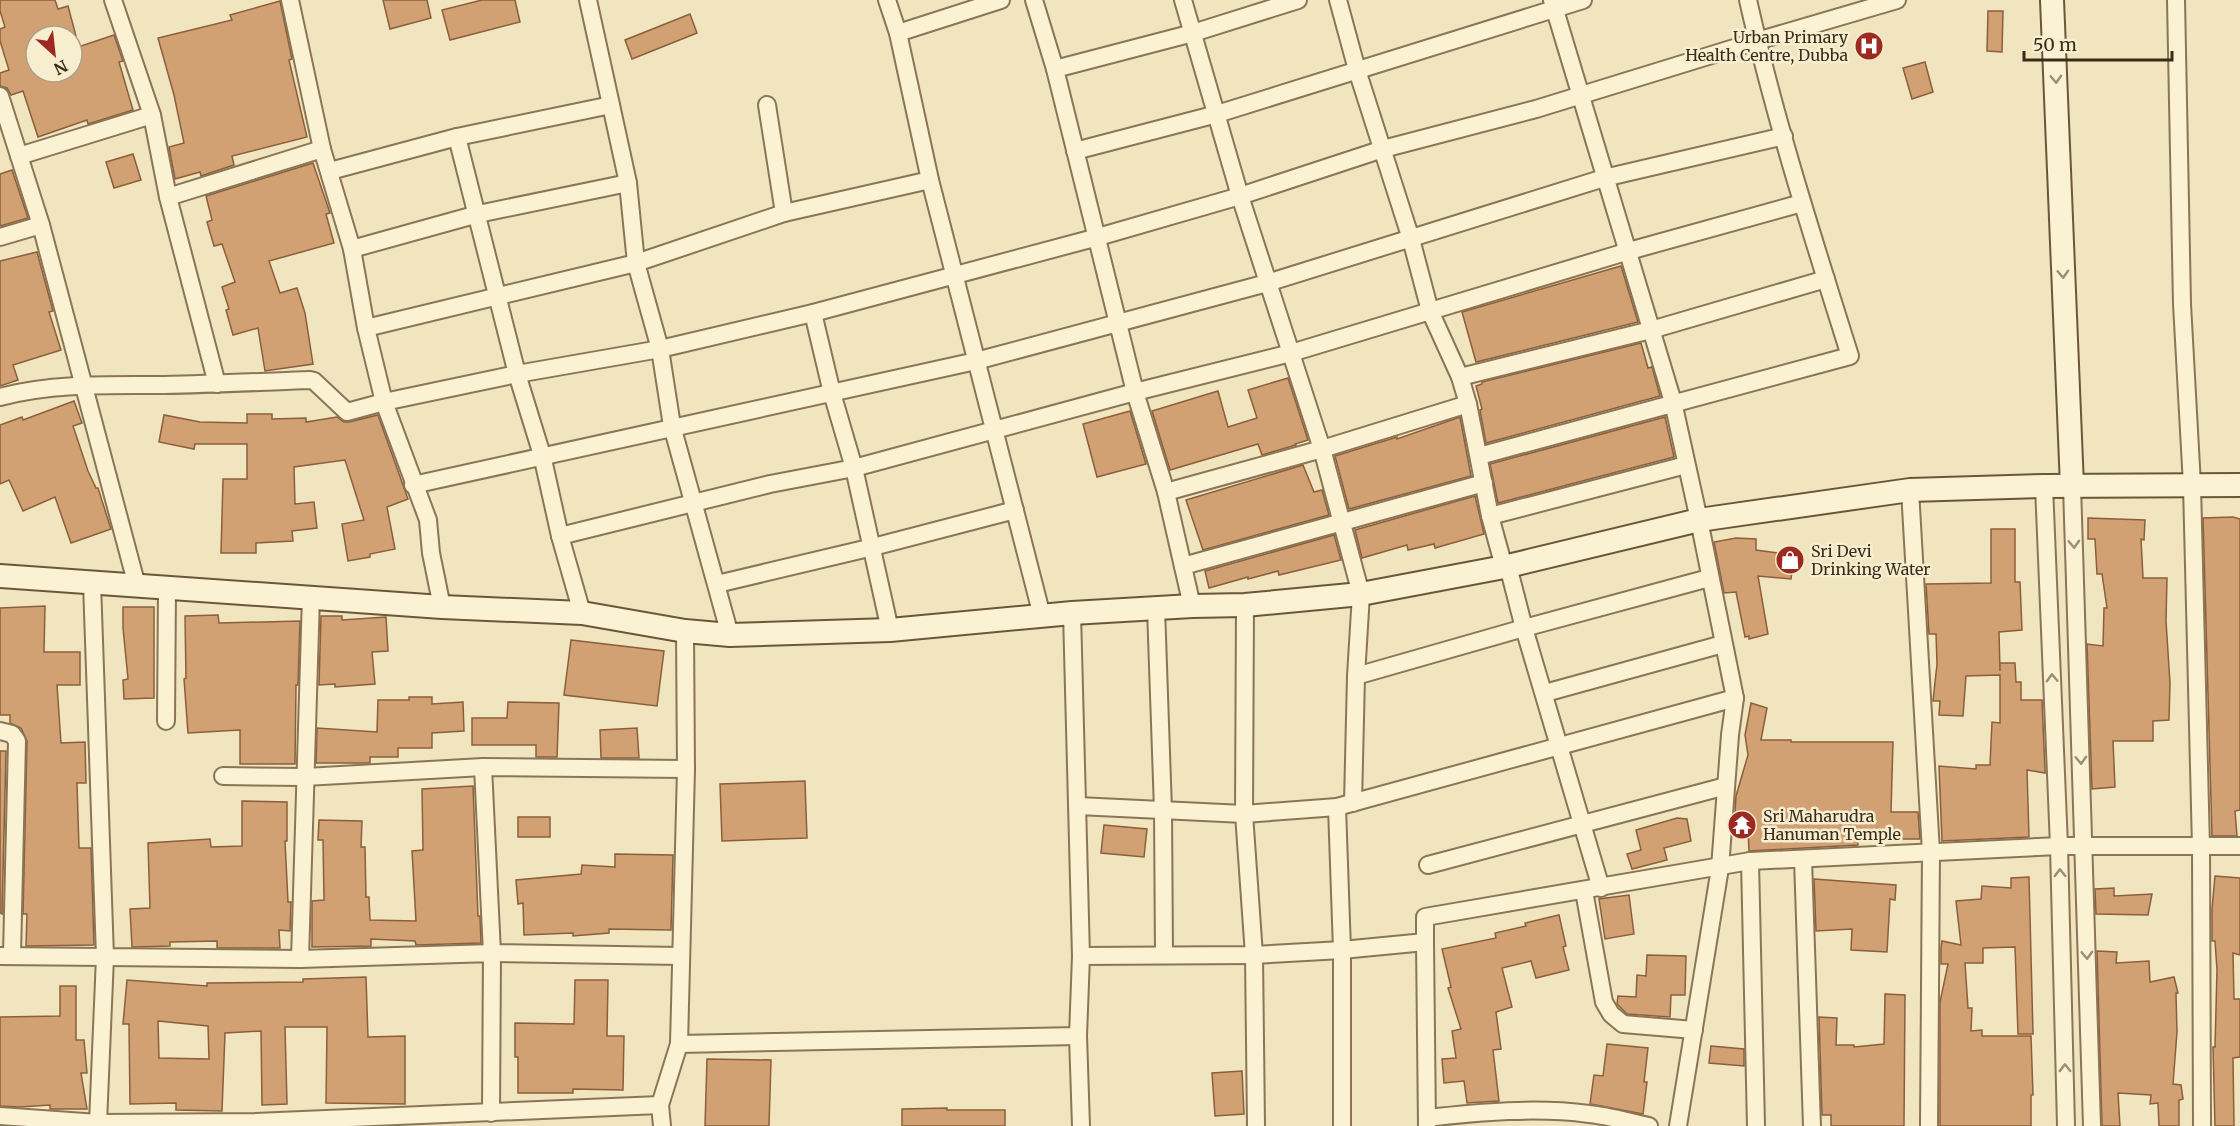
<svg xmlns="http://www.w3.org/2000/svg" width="2240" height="1126" font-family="Merriweather,serif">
<rect width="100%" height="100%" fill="#f0e5bf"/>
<!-- building -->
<g fill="#d1a073" stroke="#8b5f3b" stroke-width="1.5" fill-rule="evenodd">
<polygon points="0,0 55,0 58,9 68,6 76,36 36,36 36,72 72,72 72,49 114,35 123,61 119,62 133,110 88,124 87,120 38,137 23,91 11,95 7,88 0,86 0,73 9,70 0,41 0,29 5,27 0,11"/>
<polygon points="383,0 427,0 431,18 390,29"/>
<polygon points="482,0 515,0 520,22 450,40 442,10"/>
<polygon points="280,1 292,59 289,60 307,137 232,156 234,165 201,176 200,172 175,179 169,147 184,143 174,95 158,38 232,20 230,15"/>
<polygon points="1988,11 2003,11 2002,52 1987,51"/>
<polygon points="690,14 697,33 632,59 625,40"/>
<polygon points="1925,62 1933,92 1912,99 1903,68"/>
<polygon points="133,154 141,180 114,188 106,162"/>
<polygon points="313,163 330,213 326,214 334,243 269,261 280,293 297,288 305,313 313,364 265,371 258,328 233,335 226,310 229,309 222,287 235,282 222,244 214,246 207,222 212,220 206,196"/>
<polygon points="12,170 28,218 0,226 0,174"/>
<polygon points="37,252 53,311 49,312 61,350 13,365 18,380 0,386 0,261"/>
<polygon points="1621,266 1638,322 1476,362 1462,312"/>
<polygon points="1641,343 1648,368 1652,367 1660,396 1486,443 1480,410 1482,409 1476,386 1482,384 1482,382"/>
<polygon points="1288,378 1308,440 1295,444 1296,445 1262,455 1258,444 1170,470 1152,411 1218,391 1228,427 1257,418 1248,390"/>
<polygon points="74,401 82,423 73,426 88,471 96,488 98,488 111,529 71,543 55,497 23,511 9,480 0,484 0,425 22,417 23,420"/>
<polygon points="1130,411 1146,464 1097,477 1083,424"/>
<polygon points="247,414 272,414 272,419 306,418 306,422 337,417 344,422 349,422 378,415 408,499 387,507 395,549 370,554 370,557 348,561 342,524 364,520 345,460 294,467 295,504 314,502 317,528 292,531 293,541 256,543 256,553 221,553 223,479 247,479 247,444 195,444 194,449 159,442 164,415 200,422 247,423"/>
<polygon points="1460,417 1471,476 1349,509 1335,456 1397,437 1397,439"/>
<polygon points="1665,417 1674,457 1498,503 1490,464"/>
<polygon points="1303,465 1314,492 1322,490 1329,515 1203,550 1186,500"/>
<polygon points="1475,496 1484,534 1435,548 1434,544 1408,550 1407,545 1362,558 1355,530"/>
<polygon points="2233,517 2240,519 2240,810 2235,811 2237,836 2212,836 2203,518"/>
<polygon points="2088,518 2145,520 2144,540 2141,539 2143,578 2167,578 2166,621 2170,683 2169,720 2153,721 2153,741 2113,741 2115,787 2092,789 2087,644 2103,646 2104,608 2107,608 2102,574 2097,574 2095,539 2088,539"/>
<polygon points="1991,529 2015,529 2015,582 2020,582 2022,630 1999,632 2000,671 2000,663 2015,663 2016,682 2021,682 2021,700 2042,700 2045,770 2045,773 2027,770 2029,837 1942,841 1939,766 1976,769 1976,765 1990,765 1992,722 2000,723 2000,675 1966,676 1963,716 1939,715 1940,701 1933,701 1937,664 1936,634 1929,634 1926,584 1991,583"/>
<polygon points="1334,535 1341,560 1279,575 1278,571 1248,579 1248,577 1209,588 1205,571"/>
<polygon points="1736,538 1756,539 1756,550 1794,555 1791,579 1758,576 1768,634 1749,639 1749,636 1745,637 1736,592 1724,593 1714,542"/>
<polygon points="45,606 44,652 80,652 80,685 57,685 61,743 85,742 86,783 77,783 79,848 91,848 94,945 26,946 27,914 23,914 27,741 21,728 10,723 10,715 0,715 0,608"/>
<polygon points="123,607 154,607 154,698 124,699 123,680 128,679 123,628"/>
<polygon points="218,615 219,623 300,621 298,685 296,685 295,764 240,764 240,730 188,733 184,679 186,678 185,616"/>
<polygon points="321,616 342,616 342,620 386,617 388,651 372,652 375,684 335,687 335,684 319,685"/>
<polygon points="571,640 664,651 657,706 564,695"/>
<polygon points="409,697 432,697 432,704 463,702 464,731 432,733 432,748 398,748 398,757 370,757 370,763 316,763 317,728 377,732 378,700 409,700"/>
<polygon points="508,702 559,703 557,757 536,757 536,745 472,745 472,718 507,718"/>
<polygon points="1751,703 1767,708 1761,740 1791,740 1791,742 1893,742 1891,812 1918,812 1920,839 1889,839 1889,831 1857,832 1858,845 1749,851 1748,830 1734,828 1736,796 1748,755 1745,735"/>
<polygon points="637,728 639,758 601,758 600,730"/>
<polygon points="0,751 6,751 2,914 0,913"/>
<polygon points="805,781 807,838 722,841 720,784"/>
<polygon points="473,786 478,916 480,916 481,943 416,945 415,941 371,939 371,946 312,947 312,901 324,900 323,840 318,840 319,820 362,821 361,847 365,847 366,897 369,897 370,920 416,921 412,851 423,850 422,789"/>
<polygon points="242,801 287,802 287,841 285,841 288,902 291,902 290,931 279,930 280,948 217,948 217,941 170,942 170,946 132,947 130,909 150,908 148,843 210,839 211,847 242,846"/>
<rect x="518" y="817" width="32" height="20"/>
<polygon points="1677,818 1687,819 1691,841 1664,848 1667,860 1632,869 1627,854 1641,850 1636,830"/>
<polygon points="1104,825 1147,829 1144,857 1101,853"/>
<polygon points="615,854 673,855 671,930 609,929 609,933 573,936 573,933 524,935 523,903 518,904 516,880 581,874 582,865 615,867"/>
<polygon points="2215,876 2240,878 2240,955 2233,953 2234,999 2240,999 2240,1057 2233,1058 2234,1126 2215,1126 2213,1047 2215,1047 2217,970 2215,941 2212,941 2212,909"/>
<polygon points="2029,877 2033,1034 2018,1034 2015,947 1983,948 1983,963 1965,963 1968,1008 1972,1008 1971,1031 1982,1030 1982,1036 2031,1036 2033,1095 2031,1095 2031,1126 1940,1126 1940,1002 1948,964 1941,964 1941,948 1942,941 1961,945 1956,901 1981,899 1982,886 2011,888 2011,878"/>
<polygon points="1814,879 1896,885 1895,900 1890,899 1887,952 1851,950 1852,929 1816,931"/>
<polygon points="2114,888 2114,896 2152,894 2148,915 2096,914 2095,889"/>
<polygon points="1629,895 1634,934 1605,939 1599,899"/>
<polygon points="1559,915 1566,946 1563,947 1569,970 1536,978 1531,961 1502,968 1512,1007 1496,1012 1501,1049 1493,1050 1499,1101 1467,1103 1464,1081 1444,1083 1442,1059 1456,1058 1452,1031 1461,1029 1448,988 1451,987 1442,949 1496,938 1495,933 1526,926 1525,923"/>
<polygon points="2097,951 2117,952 2116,963 2149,961 2150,982 2174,977 2178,993 2176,993 2177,1032 2173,1084 2181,1085 2183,1099 2179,1100 2179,1126 2159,1126 2158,1103 2150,1104 2151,1095 2118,1093 2120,1126 2102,1126"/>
<polygon points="1647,955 1686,956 1685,995 1671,995 1670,1017 1627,1014 1617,1004 1618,996 1636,997 1637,975 1646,976"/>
<path d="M366,977L368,1037L405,1036V1104L326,1103L327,1027H285L287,1104L262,1105L261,1031L225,1033L222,1111L176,1110V1103L130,1104L129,1024H123L127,980L207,986V983L303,982V979ZM158,1021L208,1026L209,1059L159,1058Z"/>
<polygon points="575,980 608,980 607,1036 624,1036 623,1090 573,1089 573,1093 518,1093 518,1057 515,1057 515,1023 574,1024"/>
<polygon points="60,986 76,986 76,1040 84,1040 87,1073 81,1073 87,1109 50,1109 50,1105 20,1107 0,1106 0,1017 60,1016"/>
<polygon points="1885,994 1905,995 1904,1126 1831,1126 1831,1115 1822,1115 1819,1017 1837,1018 1836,1045 1854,1045 1854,1047 1884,1044"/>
<polygon points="1607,1044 1648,1048 1644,1082 1647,1082 1643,1114 1590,1104 1594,1075 1603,1076"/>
<polygon points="1711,1046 1744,1049 1744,1066 1709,1063"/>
<polygon points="707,1059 771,1060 769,1126 705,1126"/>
<polygon points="1242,1071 1244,1114 1215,1116 1212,1073"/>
<polygon points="947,1108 947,1110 1005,1110 1005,1126 902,1126 902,1109"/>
</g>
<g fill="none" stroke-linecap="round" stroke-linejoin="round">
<!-- minor casing -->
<g stroke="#8a7556" stroke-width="20">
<g id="minor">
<polyline points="113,0 152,115 168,197 217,384"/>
<polyline points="290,0 322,149 352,249 366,328"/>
<polyline points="588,0 611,105"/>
<polyline points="887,0 898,33 930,180 1042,616"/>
<polyline points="1034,0 1055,69"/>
<polyline points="1183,0 1240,196 1322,449 1361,594 1356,676 1353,803"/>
<polyline points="1338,0 1357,70 1411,239 1430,311 1460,377 1468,404 1490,516 1504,567"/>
<polyline points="1552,0 1673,402 1699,520 1735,698 1730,735 1720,868 1678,1126"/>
<polyline points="2176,0 2182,304 2192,485 2201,847 2202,1126"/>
<polyline points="898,33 1001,0"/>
<polyline points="0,96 41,225 137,586"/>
<polyline points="767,105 784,213"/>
<polyline points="457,137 517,374 542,455 560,536 582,613"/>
<polyline points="1075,151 1217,114 1583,0"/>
<polyline points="19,156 152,115"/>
<polyline points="168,197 322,149"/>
<polyline points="0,237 41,225"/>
<polyline points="352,249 478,214 628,183"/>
<polyline points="813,313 832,393 854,468 890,630"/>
<polyline points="1460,377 1651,330 1826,279"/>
<path d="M0,397C52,383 110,385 164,385C212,384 261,382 310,380L314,381L347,412L384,402L366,328L636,263L628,183L611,105L457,137L330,171"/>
<path d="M1479,456L1850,356C1813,238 1775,120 1748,0"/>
<polyline points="413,485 976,361 1267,283 1604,178 1784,136"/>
<polyline points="2044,486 2059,846 2066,1126"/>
<polyline points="2072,486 2092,1126"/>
<polyline points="1910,490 1931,852 1929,1126"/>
<polyline points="1166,492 1322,449 1468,404"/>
<polyline points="1490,516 1686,465"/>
<polyline points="560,536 770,484 854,468 1135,392 1291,353 1629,251 1802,203"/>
<polyline points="1183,566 1484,483"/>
<polyline points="1508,566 1524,628 1601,888"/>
<polyline points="92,583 105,957 300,959 311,596"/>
<polyline points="717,584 873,547 1015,510"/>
<polyline points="1245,605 1244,814 1254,955 1256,1126"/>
<polyline points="1192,606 1166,492 1135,392 1055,69 1193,33 1298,0"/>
<polyline points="442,607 431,553 428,520 384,402 517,374 660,349 813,313 1098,237 1240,196 1383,149 1536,109 1757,41 1897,0"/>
<polyline points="1156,608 1163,810 1164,955"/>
<polyline points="1072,613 1081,956"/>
<polyline points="730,635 672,426 660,349 636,263 784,213 930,180"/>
<polyline points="1356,676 1524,628 1709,578"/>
<polyline points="1545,693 1723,644"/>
<polyline points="166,721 167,588"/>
<polyline points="0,731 12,734 17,741 12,955"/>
<polyline points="483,767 492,953 681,956"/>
<polyline points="223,776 305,777 483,767 686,769"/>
<polyline points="1078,806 1244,814 1337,807 1735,698"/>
<polyline points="1337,807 1342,950 1342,1126"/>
<polyline points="1803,859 1812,1126"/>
<polyline points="1750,861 1756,1126"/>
<polyline points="1428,865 1726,786"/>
<polyline points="1584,891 1604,1002 1611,1014 1623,1024 1694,1030"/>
<polyline points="1425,942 1427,1126"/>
<polyline points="0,956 105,957 98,1123 0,1116"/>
<polyline points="300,959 492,953 491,1113"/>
<polyline points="1078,1036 1081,1126"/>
<polyline points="679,1044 1078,1036 1081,956 1254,955 1342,950 1425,942 1425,917 1750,861 2059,846 2240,846"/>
<path d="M1427,1118C1481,1112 1535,1107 1589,1114C1609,1116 1629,1122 1649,1126"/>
<polyline points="98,1126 98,1123 255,1122 660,1105"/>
<polyline points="662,1126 660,1105 679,1044 686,769 685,631"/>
</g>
</g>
<!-- secondary casing -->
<g stroke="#6c563a" stroke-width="26">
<g id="secondary">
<polyline points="2052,0 2072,486"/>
<polyline points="0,576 442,607 582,613 685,631 730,635 890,630 1072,613 1192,606 1245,605 1361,594 1504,567 1699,520 1910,490 2044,486 2240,485"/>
</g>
</g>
<!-- minor -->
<use href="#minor" stroke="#fbf1d3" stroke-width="16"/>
<!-- secondary -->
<use href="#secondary" stroke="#fbf1d3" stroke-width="22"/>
</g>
<!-- one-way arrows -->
<defs><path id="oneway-chevron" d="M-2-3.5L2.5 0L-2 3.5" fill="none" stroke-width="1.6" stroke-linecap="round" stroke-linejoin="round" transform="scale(1.5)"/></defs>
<g stroke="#9a8e78">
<use href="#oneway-chevron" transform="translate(2056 79) rotate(88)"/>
<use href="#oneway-chevron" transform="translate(2063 274) rotate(88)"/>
<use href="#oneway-chevron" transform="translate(2074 544) rotate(88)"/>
<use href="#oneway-chevron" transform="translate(2052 678) rotate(-92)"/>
<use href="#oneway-chevron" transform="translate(2081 760) rotate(88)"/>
<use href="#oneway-chevron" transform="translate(2060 873) rotate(-91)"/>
<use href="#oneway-chevron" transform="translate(2087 955) rotate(88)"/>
<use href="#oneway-chevron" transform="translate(2065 1068) rotate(-91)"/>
</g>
<!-- icons -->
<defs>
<g id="hospital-disc" transform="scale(1.5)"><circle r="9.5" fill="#9d2923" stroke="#f7eecf"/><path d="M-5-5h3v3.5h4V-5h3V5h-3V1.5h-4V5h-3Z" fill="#fff"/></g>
<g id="shop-disc" transform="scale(1.5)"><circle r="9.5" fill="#9d2923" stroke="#f7eecf"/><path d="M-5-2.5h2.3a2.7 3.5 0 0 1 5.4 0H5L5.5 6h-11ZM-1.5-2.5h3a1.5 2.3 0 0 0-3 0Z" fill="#fff"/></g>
<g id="temple-disc" transform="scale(1.5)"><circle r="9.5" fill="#9d2923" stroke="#f7eecf"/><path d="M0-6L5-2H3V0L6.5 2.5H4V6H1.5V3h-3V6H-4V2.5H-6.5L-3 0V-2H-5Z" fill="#fff"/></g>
</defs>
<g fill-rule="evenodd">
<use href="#hospital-disc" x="1869" y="46"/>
<use href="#shop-disc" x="1790" y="560"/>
<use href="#temple-disc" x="1742" y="825"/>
</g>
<g text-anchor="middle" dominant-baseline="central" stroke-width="5" stroke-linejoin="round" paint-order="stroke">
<!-- poi labels -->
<g font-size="16" fill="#392c1c" stroke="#f7eecf" text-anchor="start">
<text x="1848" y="37" text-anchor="end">Urban Primary<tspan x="1848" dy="18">Health Centre, Dubba</tspan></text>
<text x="1811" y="551">Sri Devi<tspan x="1811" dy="18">Drinking Water</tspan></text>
<text x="1763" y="816">Sri Maharudra<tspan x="1763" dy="18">Hanuman Temple</tspan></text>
</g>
</g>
<!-- north arrow -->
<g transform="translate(54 54) rotate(153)"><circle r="28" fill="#f7eecf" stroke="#aba087" stroke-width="1.5"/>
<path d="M0-4.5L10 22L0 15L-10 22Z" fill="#9d2923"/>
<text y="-9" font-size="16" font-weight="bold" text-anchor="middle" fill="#392c1c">N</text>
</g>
<!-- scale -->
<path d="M2024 51v9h148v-9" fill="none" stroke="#392c1c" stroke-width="3"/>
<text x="2033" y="51" font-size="18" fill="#392c1c" stroke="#f7eecf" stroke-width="4.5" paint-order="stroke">50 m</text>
</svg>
